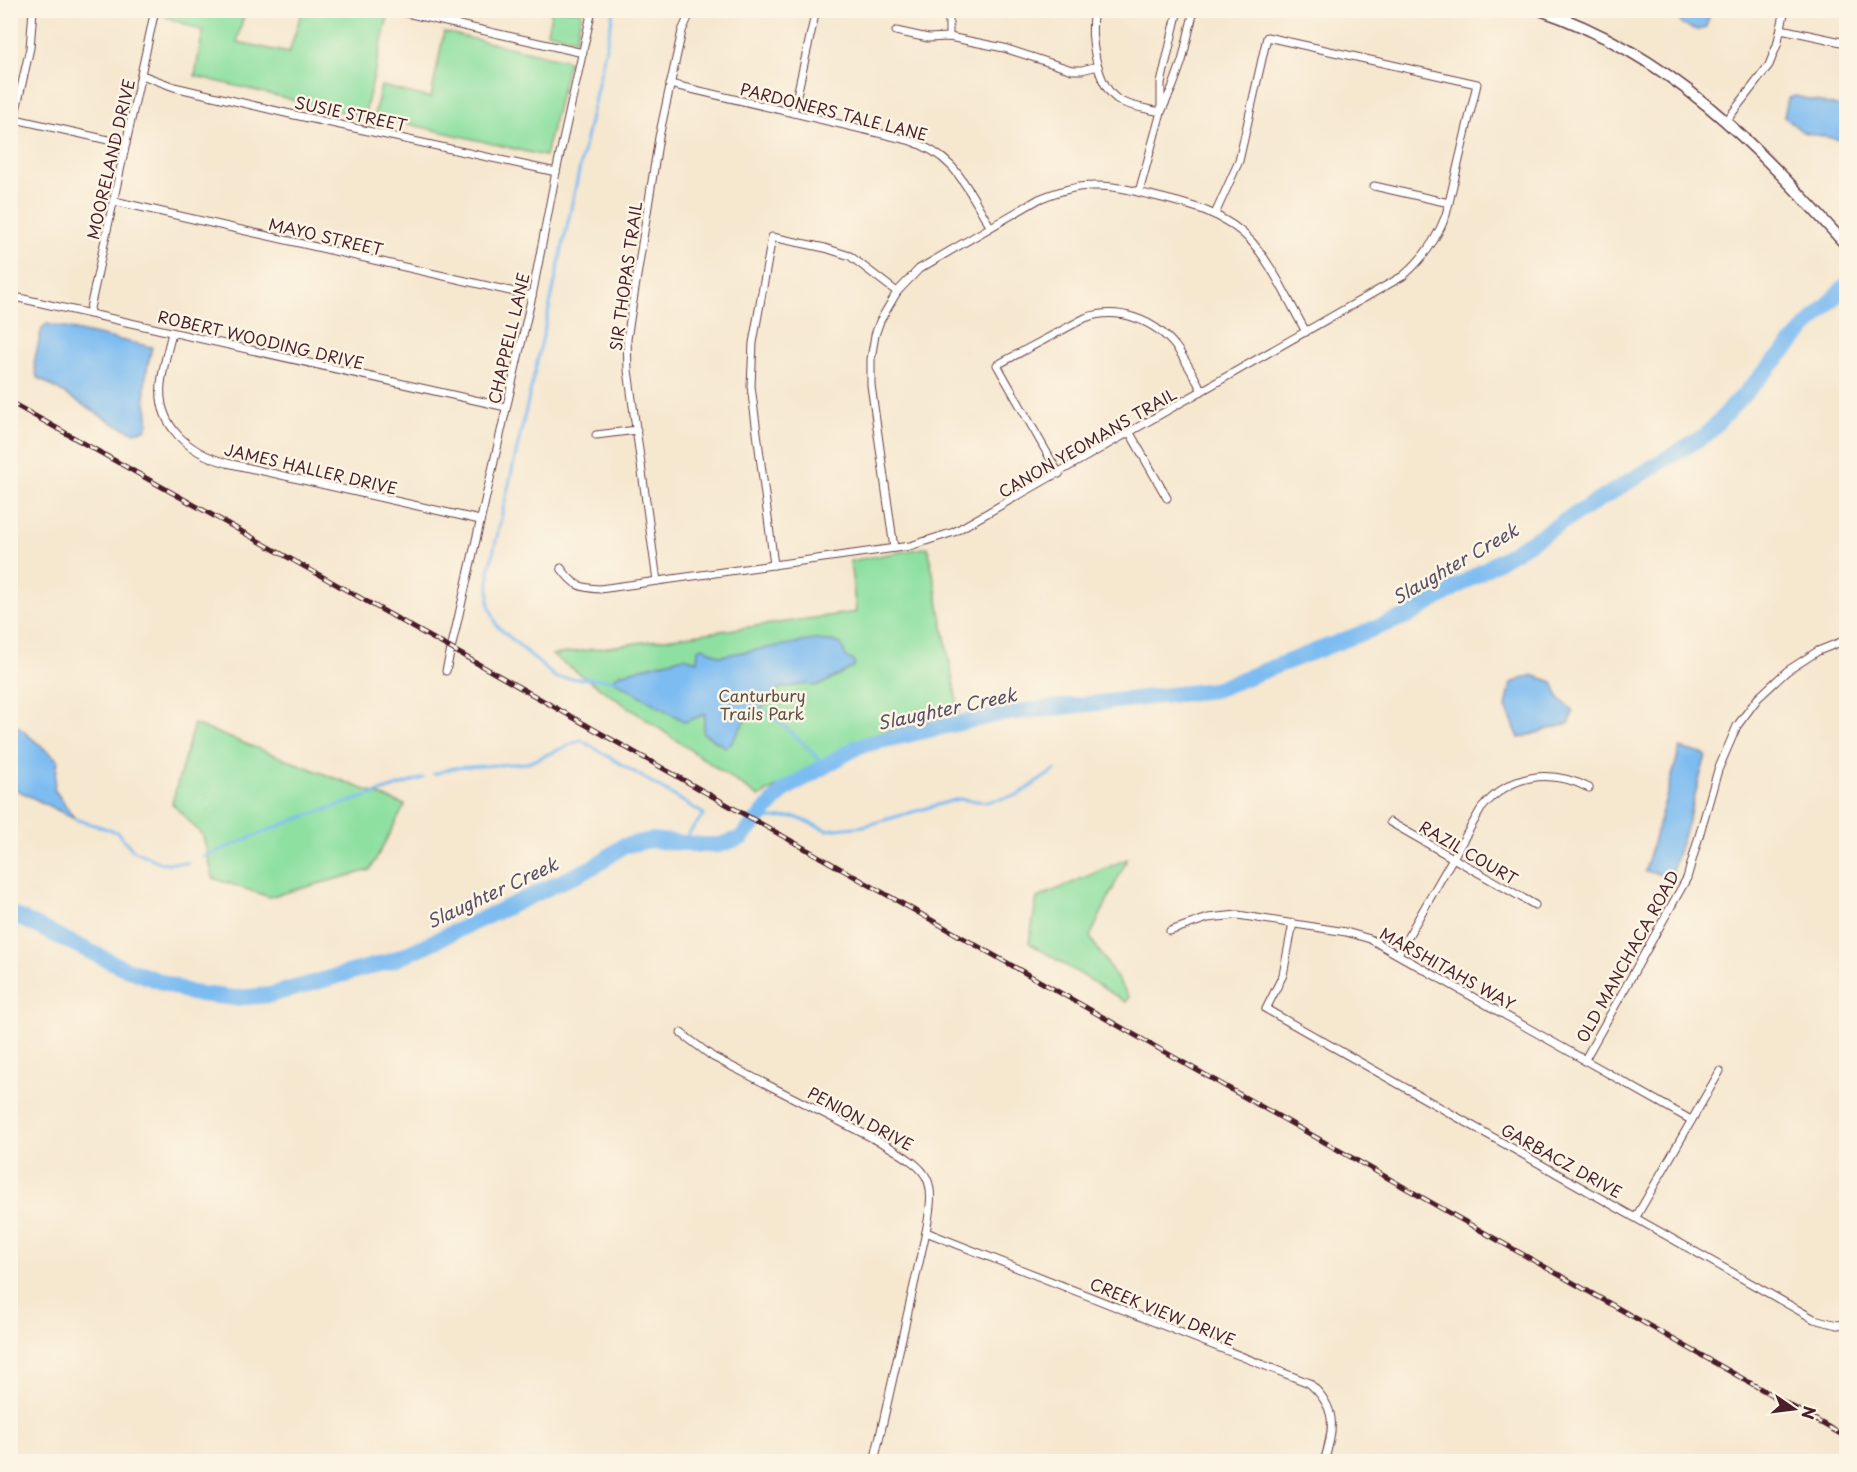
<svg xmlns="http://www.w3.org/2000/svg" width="1857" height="1472" font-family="'Playpen Sans',sans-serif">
<rect width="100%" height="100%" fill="#fcf5e5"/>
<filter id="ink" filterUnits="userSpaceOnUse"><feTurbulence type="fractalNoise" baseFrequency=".0167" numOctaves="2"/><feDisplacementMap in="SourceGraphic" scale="12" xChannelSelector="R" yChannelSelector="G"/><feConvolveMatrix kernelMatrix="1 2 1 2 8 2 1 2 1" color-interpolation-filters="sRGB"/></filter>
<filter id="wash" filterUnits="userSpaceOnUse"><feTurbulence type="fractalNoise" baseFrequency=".008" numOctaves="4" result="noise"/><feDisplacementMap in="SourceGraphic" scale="24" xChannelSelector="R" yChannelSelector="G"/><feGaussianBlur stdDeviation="1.35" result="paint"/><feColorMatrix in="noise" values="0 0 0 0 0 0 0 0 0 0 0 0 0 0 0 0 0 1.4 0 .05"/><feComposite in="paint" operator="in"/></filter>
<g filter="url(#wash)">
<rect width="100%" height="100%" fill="#f6e7cf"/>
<!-- green -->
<g fill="#8ee0a1" stroke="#6c8066" stroke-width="1.5">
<polygon points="167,10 245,11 237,42 289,53 302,11 355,11 388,16 364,117 195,76 203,31 166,17"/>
<polygon points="552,10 582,11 576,39 547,32"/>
<polygon points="444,32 569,61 545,156 374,116 381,86 431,98"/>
<polygon points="928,547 959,712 856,740 759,797 552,655 856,612 850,561"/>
<polygon points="194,724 405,805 370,870 269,897 213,878 203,836 172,803"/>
<polygon points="1127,859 1090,937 1129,997 1126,1002 1029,943 1037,898"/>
</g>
<!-- water -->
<g fill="#7dbcf1" stroke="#646e8e" stroke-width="1.5">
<polygon points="1682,11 1682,10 1711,11 1706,27 1698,30 1682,25 1679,18"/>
<polygon points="1795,96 1846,108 1846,141 1803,132 1784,117 1788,98"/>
<path d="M47,324L152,347C148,363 144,380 145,396C146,408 152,420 145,430L133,432L113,423L37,377L34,363L42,328Z"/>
<polygon points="814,640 831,641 841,644 847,658 854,661 854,667 824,683 815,686 807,684 781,688 775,692 753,719 746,719 731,744 725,747 703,733 705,714 685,722 615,681 614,678 620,674 684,657 697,661 698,649 703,647 720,656"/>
<polygon points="1532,675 1553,682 1559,698 1573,711 1570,723 1519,738 1506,707 1511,683"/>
<polygon points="11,721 58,760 54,789 75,819 15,789 11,785"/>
<polygon points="1680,748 1706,755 1687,824 1670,877 1645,871"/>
</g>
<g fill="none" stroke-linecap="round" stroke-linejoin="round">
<!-- stream -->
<g stroke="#7dbcf1" stroke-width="3">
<polyline points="614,10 548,314 489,571 489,605 497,626 556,678 618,680"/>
<polyline points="767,711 805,745 825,766"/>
<polyline points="434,774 453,768 528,763 581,740 704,814 682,842"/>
<polyline points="75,819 117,832 133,850 161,863 188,863"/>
<polyline points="758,819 795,817 827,830 864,826 958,799 986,802 1018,795 1055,770"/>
<polyline points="203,857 294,820 423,778"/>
</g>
<!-- river -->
<polyline stroke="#7dbcf1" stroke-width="16" points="10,913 122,967 191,993 236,998 270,995 394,960 597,865 623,846 651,840 701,845 719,845 741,838 784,790 859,746 999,714 1214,690 1412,614 1707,434 1846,285"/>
</g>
</g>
<g filter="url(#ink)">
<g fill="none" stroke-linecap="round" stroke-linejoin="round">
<!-- minor casing -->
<g stroke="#643d44" stroke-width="9">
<g id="minor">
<polyline points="393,10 583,53"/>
<polyline points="949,10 949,37"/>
<path d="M1094,10C1089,36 1096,87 1120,101C1132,107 1148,109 1161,112"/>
<polyline points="1781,29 1846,43"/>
<polyline points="896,31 928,38 949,37 1004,48 1072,70 1082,70 1098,66"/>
<polyline points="142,75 174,87 290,114 556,172"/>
<path d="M670,84L908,140C957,156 965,186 990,226"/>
<polyline points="1161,109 1161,83 1178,10"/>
<polyline points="793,113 816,10"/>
<polyline points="15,119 126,144"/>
<polyline points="1727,120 1769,65 1777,45 1785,10"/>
<polyline points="10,137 30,48 33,10"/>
<polyline points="1374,186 1449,203"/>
<polyline points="1139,192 1161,112 1173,86 1182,61 1194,10"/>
<polyline points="114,201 532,296"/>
<polyline points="10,296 506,407"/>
<polyline points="89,313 155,10"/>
<path d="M172,333C168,349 163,366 161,384C157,426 189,453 227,463L480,520"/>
<polyline points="1130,433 1167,498"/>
<polyline points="596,435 637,430"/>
<path d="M1059,474L997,365L1085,318C1118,306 1155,320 1176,347C1186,360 1194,376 1202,391"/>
<path d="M894,548L871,385V359L875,335L880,321L897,292L919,269L1039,199C1056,192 1074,186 1092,186C1112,185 1131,190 1150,195C1188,204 1225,212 1252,242C1274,268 1289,302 1306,332"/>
<polyline points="774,565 751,386 753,343 772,237 825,248 850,256 897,292"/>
<path d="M561,568C573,585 579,588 600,589L910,546L954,532L1403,276C1423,259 1437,239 1446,215L1477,84L1267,37L1239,161L1215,214"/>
<polyline points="657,581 628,370 627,339 659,137 682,31 690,13"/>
<polyline points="446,671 532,296 556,172 592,10"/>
<polyline points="1390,822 1535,905"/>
<polyline points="1293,923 1283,975 1266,1009 1814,1319 1837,1325 1846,1324"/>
<polyline points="1170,931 1208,918 1238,915 1346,932 1370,939 1691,1120"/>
<path d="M1398,954L1481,809C1510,774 1549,768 1589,788"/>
<path d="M681,1033L713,1057L886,1145C932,1172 936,1179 926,1232L874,1462"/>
<polyline points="1584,1061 1687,878 1718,770 1737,726 1758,698 1787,671 1818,651 1846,640"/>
<polyline points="1636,1217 1720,1071"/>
<path d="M926,1232L1309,1383C1338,1408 1334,1428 1324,1462"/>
</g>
</g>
<!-- secondary casing -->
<g stroke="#643d44" stroke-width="13">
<path id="secondary" d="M1540,10C1672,55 1755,144 1846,245"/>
</g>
<!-- minor -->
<use href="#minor" stroke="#fff" stroke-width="7"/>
<!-- secondary -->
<use href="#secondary" stroke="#fff" stroke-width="10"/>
<!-- rail casing -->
<g stroke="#4a1f2b" stroke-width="5">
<polyline id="rail" points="10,402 450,648 1846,1437"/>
</g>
<!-- rail -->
<use href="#rail" stroke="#fcf5e5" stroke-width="3" stroke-dasharray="9" stroke-linecap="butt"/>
</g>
</g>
<g text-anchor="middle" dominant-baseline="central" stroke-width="5" stroke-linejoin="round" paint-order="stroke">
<!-- street labels -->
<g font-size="16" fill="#4a1f2b" stroke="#fcf5e5">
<text transform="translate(834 111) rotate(14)">PARDONERS TALE LANE</text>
<text transform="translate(351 113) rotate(12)">SUSIE STREET</text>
<text transform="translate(110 159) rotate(-77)">MOORELAND DRIVE</text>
<text transform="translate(326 236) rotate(13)">MAYO STREET</text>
<text transform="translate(625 276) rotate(-82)">SIR THOPAS TRAIL</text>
<text transform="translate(508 338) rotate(-77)">CHAPPELL LANE</text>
<text transform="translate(261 339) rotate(13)">ROBERT WOODING DRIVE</text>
<text transform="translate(1087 442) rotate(-30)">CANON YEOMANS TRAIL</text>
<text transform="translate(311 468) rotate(13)">JAMES HALLER DRIVE</text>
<text transform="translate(1469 852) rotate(30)">RAZIL COURT</text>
<text transform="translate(1627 956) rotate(-61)">OLD MANCHACA ROAD</text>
<text transform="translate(1448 968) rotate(29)">MARSHITAHS WAY</text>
<text transform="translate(861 1118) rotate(28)">PENION DRIVE</text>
<text transform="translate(1562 1160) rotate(29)">GARBACZ DRIVE</text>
<text transform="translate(1163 1311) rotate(22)">CREEK VIEW DRIVE</text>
</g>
<!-- park labels -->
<g font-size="16" fill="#5b4f48" stroke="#fcf5e5">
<text x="762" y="695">Canturbury<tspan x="762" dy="18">Trails Park</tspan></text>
</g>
<!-- water labels -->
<g font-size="18" font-style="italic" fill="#594e66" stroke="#fcf5e5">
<text transform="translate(1455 563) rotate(-30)">Slaughter Creek</text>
<text transform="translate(947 708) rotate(-12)">Slaughter Creek</text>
<text transform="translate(492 892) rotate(-25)">Slaughter Creek</text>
</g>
</g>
<!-- margin -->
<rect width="1857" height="1472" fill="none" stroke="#fcf5e5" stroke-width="36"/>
<!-- north arrow -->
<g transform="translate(1794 1409) rotate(104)" stroke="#fcf5e5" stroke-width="4.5" paint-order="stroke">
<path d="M0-4.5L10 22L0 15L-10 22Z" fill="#4a1f2b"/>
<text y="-9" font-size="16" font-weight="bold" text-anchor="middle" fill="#4a1f2b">N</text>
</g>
</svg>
